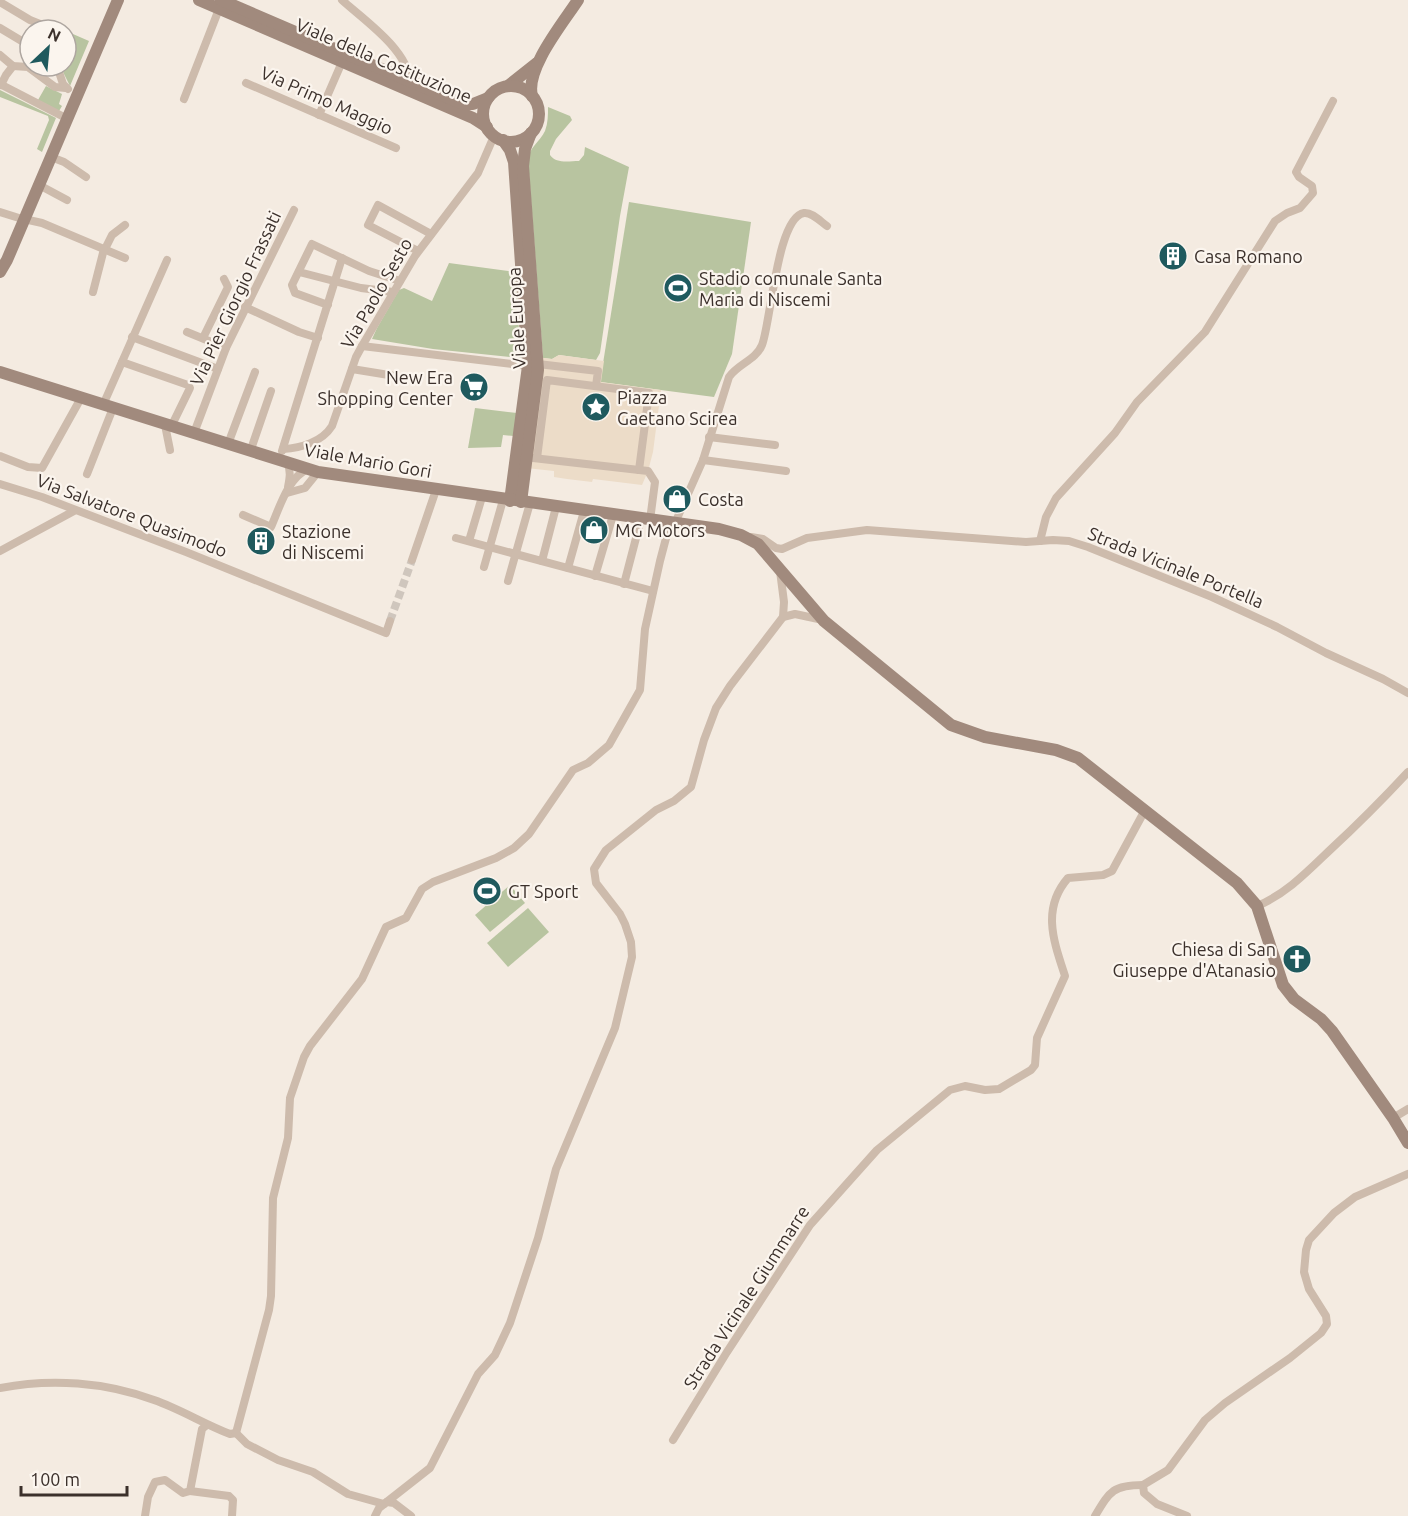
<svg xmlns="http://www.w3.org/2000/svg" width="1408" height="1516" font-family="Ubuntu,sans-serif">
<rect width="100%" height="100%" fill="#f4ebe1"/>
<!-- green -->
<g fill="#b8c4a0">
<polygon points="66,31 89,41 70,86 60,66 66,66"/>
<polygon points="46,86 62,94 59,104 62,106 59,111 38,100"/>
<polygon points="0,90 56,118 42,152 37,149 49,120 48,116 0,97"/>
<path d="M548,107L570,116L572,120L556,139L550,151V155C556,164 569,161 579,161L584,155L585,147L629,167L620,216L600,353L596,360L559,355L552,359L543,358L528,160C529,147 540,142 545,131C548,123 548,115 548,107Z"/>
<polygon points="629,202 751,222 732,354 714,397 600,382"/>
<polygon points="449,263 515,272 521,358 433,349 372,339 377,328 399,290 404,288 432,301"/>
<polygon points="475,408 517,413 514,436 503,435 501,447 468,448"/>
<polygon points="510,885 525,903 490,932 475,915"/>
<polygon points="528,908 549,932 508,967 487,943"/>
</g>
<!-- plaza -->
<polygon fill="#ecdcc8" points="559,355 604,361 601,382 661,390 653,452 648,471 642,485 593,479 592,482 567,479 554,477 554,471 526,468 537,357 552,359"/>
<g fill="none" stroke-linecap="round" stroke-linejoin="round">
<!-- street-tunnel -->
<polyline stroke="#cfc6bd" stroke-width="8" stroke-dasharray="8 4" stroke-linecap="butt" points="390,621 412,560"/>
<!-- street -->
<g stroke="#cdbbac" stroke-width="8">
<path d="M342,0C364,20 407,49 410,81"/>
<polyline points="0,2 30,20 55,30"/>
<polyline points="0,28 30,46"/>
<polyline points="0,55 13,66 28,67 55,87 66,88"/>
<polyline points="57,66 63,84 68,89"/>
<polyline points="246,83 396,148"/>
<polyline points="0,84 62,116"/>
<polyline points="1,85 6,75 13,66"/>
<polyline points="184,99 219,9"/>
<polyline points="319,115 342,62"/>
<polyline points="51,157 64,162 86,177"/>
<polyline points="39,185 67,200"/>
<polyline points="0,212 19,218"/>
<polyline points="24,219 42,223 125,258"/>
<polyline points="105,249 112,235 125,225"/>
<polyline points="418,251 368,225 378,205 431,234"/>
<polyline points="299,272 361,288 393,292"/>
<polyline points="93,292 104,249"/>
<polyline points="328,305 295,293 292,285 312,244 369,271 400,281"/>
<polyline points="245,307 299,332 318,338"/>
<polyline points="187,332 226,348"/>
<polyline points="132,337 218,369"/>
<polyline points="203,338 228,287 224,279"/>
<polyline points="362,346 528,366"/>
<polyline points="122,362 188,385 190,388 171,427"/>
<polyline points="538,364 598,371 596,386"/>
<polyline points="352,369 395,376"/>
<polyline points="103,405 167,260"/>
<polyline points="165,425 170,450"/>
<polyline points="194,433 226,348 294,210"/>
<polyline points="709,437 775,445"/>
<polyline points="228,444 255,372"/>
<path d="M283,449C301,448 322,442 332,426L356,357L362,346L415,256L478,173L494,136"/>
<polyline points="282,451 342,258"/>
<polyline points="250,452 271,391"/>
<polyline points="0,456 28,467 42,468 81,398"/>
<polyline points="533,458 648,471 655,482 650,520"/>
<polyline points="537,458 547,380 649,393 639,470"/>
<polyline points="703,460 786,471"/>
<path d="M287,462C291,471 290,477 288,487"/>
<polyline points="87,474 113,408"/>
<polyline points="0,484 42,497 186,552 386,633 390,621"/>
<polyline points="287,493 305,488 318,472"/>
<path d="M243,515L271,527C279,509 288,477 308,469"/>
<path d="M675,523L703,460L729,377C738,364 756,360 762,345C771,322 777,217 804,213C812,212 821,222 827,226"/>
<polyline points="751,537 763,539 776,548 782,549 807,538 867,530 1026,542 1053,540 1069,541 1088,547 1212,597 1277,627 1326,653 1383,679 1408,693"/>
<polyline points="456,538 653,591"/>
<polyline points="469,541 482,497"/>
<polyline points="1040,541 1046,517 1056,498 1115,433 1137,402 1205,332 1275,221 1287,213 1300,208 1313,193 1312,186 1299,177 1296,172 1333,101"/>
<polyline points="0,551 74,511"/>
<polyline points="412,560 436,490"/>
<polyline points="542,561 556,507"/>
<polyline points="484,567 503,500"/>
<polyline points="568,568 584,511"/>
<polyline points="780,571 784,602 783,617"/>
<polyline points="595,576 613,515"/>
<polyline points="508,581 530,503"/>
<polyline points="624,584 641,519"/>
<path d="M1257,906C1286,894 1307,872 1330,850C1357,825 1383,799 1408,772"/>
<polyline points="1393,1118 1408,1109"/>
<path d="M0,1388C51,1378 105,1382 154,1400C180,1409 204,1424 230,1434L236,1433"/>
<polyline points="236,1433 269,1310 271,1296 273,1198 288,1138 290,1098 304,1057 310,1046 362,979 386,927 406,918 422,889 433,882 496,858 514,848 529,834 573,770 588,763 609,745 640,690 645,629 660,561 670,523"/>
<polyline points="236,1433 247,1444 278,1460 313,1472 348,1494 384,1504"/>
<path d="M673,1440L727,1352L810,1225L877,1150L950,1090L965,1086L985,1090L999,1089L1031,1070L1035,1065L1037,1038L1065,976C1054,942 1041,909 1068,878L1103,875L1112,871L1145,810"/>
<polyline points="190,1491 229,1496 233,1500 232,1516"/>
<polyline points="387,1502 394,1503 411,1516"/>
<polyline points="145,1516 148,1497 155,1482 165,1480 183,1493 190,1491 202,1429 207,1425"/>
<polyline points="375,1516 379,1508 430,1468 478,1374 495,1355 510,1323 538,1238 556,1169 615,1028 632,957 631,942 625,924 620,914 596,883 594,869 606,850 656,810 674,801 691,787 704,740 716,708 730,686 783,617 795,614 823,620"/>
<path d="M1095,1516C1110,1491 1113,1485 1143,1485"/>
<polyline points="1187,1516 1157,1504 1144,1493 1143,1485 1168,1470 1205,1420 1225,1403 1290,1358 1321,1333 1327,1324 1326,1316 1309,1289 1304,1272 1306,1250 1309,1240 1334,1213 1355,1197 1408,1174"/>
</g>
<!-- secondary -->
<g stroke="#a18a7d" stroke-width="12">
<polyline points="199,0 473,118 487,127"/>
<polyline points="221,0 463,104 473,104 488,98"/>
<polyline points="508,86 537,63"/>
<circle cx="511" cy="114" r="28"/>
<path d="M532,96C525,69 563,23 578,0"/>
<polyline points="503,140 510,150 514,162 528,366 510,501"/>
<polyline points="0,272 7,260 118,0"/>
<polyline points="0,372 318,472 719,529 741,535 758,544 824,621 951,725 985,737 1056,750 1078,758 1237,883 1257,906 1283,985 1294,999 1321,1019 1332,1031 1393,1118 1408,1143"/>
<polyline points="521,502 538,370 523,166 525,149 531,133"/>
</g>
</g>
<!-- icons -->
<defs>
<g id="building-disc" transform="scale(1.5)"><circle r="9.5" fill="#1f5a5e" stroke="#fbf5ee"/><path d="M-4-6H4V6H1V3H-1V6H-4ZM-2.5-4.3h1.7v1.8h-1.7ZM.8-4.3h1.7v1.8H.8ZM-2.5-1h1.7V.8h-1.7ZM.8-1h1.7V.8H.8Z" fill="#fff"/></g>
<g id="stadium-disc" transform="scale(1.5)"><circle r="9.5" fill="#1f5a5e" stroke="#fbf5ee"/><path d="M0-5a6.5 5 0 1 0 0 10a6.5 5 0 1 0 0-10ZM-3.5-1.8h7v3.6h-7Z" fill="#fff"/></g>
<g id="supermarket-disc" transform="scale(1.5)"><circle r="9.5" fill="#1f5a5e" stroke="#fbf5ee"/><path d="M-6-5.5h2.5l.6 2H6L4.5 2H-2.5L-4.4-4H-6ZM-1.5 3.2a1.3 1.3 0 1 0 .1 0ZM3 3.2a1.3 1.3 0 1 0 .1 0Z" fill="#fff"/></g>
<g id="sight-disc" transform="scale(1.5)"><circle r="9.5" fill="#1f5a5e" stroke="#fbf5ee"/><path d="M0-6L1.8-2.2L6-1.7L2.9 1.2L3.7 5.4L0 3.3L-3.7 5.4L-2.9 1.2L-6-1.7L-1.8-2.2Z" fill="#fff"/></g>
<g id="shop-disc" transform="scale(1.5)"><circle r="9.5" fill="#1f5a5e" stroke="#fbf5ee"/><path d="M-5-2.5h2.3a2.7 3.5 0 0 1 5.4 0H5L5.5 6h-11ZM-1.5-2.5h3a1.5 2.3 0 0 0-3 0Z" fill="#fff"/></g>
<g id="church-disc" transform="scale(1.5)"><circle r="9.5" fill="#1f5a5e" stroke="#fbf5ee"/><path d="M-1.2-6h2.4v3.5h3.3v2.4h-3.3V6h-2.4V-.1h-3.3v-2.4h3.3Z" fill="#fff"/></g>
</defs>
<g fill-rule="evenodd">
<use href="#building-disc" x="1173" y="256"/>
<use href="#stadium-disc" x="678" y="288"/>
<use href="#supermarket-disc" x="474" y="387"/>
<use href="#sight-disc" x="596" y="407"/>
<use href="#shop-disc" x="677" y="499"/>
<use href="#shop-disc" x="594" y="530"/>
<use href="#building-disc" x="261" y="541"/>
<use href="#stadium-disc" x="487" y="891"/>
<use href="#church-disc" x="1297" y="959"/>
</g>
<g text-anchor="middle" dominant-baseline="central" stroke-width="4.5" stroke-linejoin="round" paint-order="stroke">
<!-- street labels -->
<g font-size="18" fill="#3b302b" stroke="#fbf5ee">
<text transform="translate(384 60) rotate(23)">Viale della Costituzione</text>
<text transform="translate(327 100) rotate(24)">Via Primo Maggio</text>
<text transform="translate(376 293) rotate(-60)">Via Paolo Sesto</text>
<text transform="translate(235 298) rotate(-65)">Via Pier Giorgio Frassati</text>
<text transform="translate(516 318) rotate(-93)">Viale Europa</text>
<text transform="translate(368 460) rotate(10)">Viale Mario Gori</text>
<text transform="translate(132 515) rotate(21)">Via Salvatore Quasimodo</text>
<text transform="translate(1176 567) rotate(22)">Strada Vicinale Portella</text>
<text transform="translate(746 1297) rotate(-57)">Strada Vicinale Giummarre</text>
</g>
<!-- poi labels -->
<g font-size="18" fill="#3b302b" stroke="#fbf5ee" text-anchor="start">
<text x="1194" y="256">Casa Romano</text>
<text x="699" y="278">Stadio comunale Santa<tspan x="699" dy="21">Maria di Niscemi</tspan></text>
<text x="453" y="377" text-anchor="end">New Era<tspan x="453" dy="21">Shopping Center</tspan></text>
<text x="617" y="397">Piazza<tspan x="617" dy="21">Gaetano Scirea</tspan></text>
<text x="698" y="499">Costa</text>
<text x="615" y="530">MG Motors</text>
<text x="282" y="531">Stazione<tspan x="282" dy="21">di Niscemi</tspan></text>
<text x="508" y="891">GT Sport</text>
<text x="1276" y="949" text-anchor="end">Chiesa di San<tspan x="1276" dy="21">Giuseppe d'Atanasio</tspan></text>
</g>
</g>
<!-- north arrow -->
<g transform="translate(48 48) rotate(26)"><circle r="28" fill="#fbf5ee" stroke="#aea6a0" stroke-width="1.5"/>
<path d="M0-4.5L10 22L0 15L-10 22Z" fill="#1f5a5e"/>
<text y="-9" font-size="16" font-weight="bold" text-anchor="middle" fill="#3b302b">N</text>
</g>
<!-- scale -->
<path d="M21 1486v9h106v-9" fill="none" stroke="#3b302b" stroke-width="3"/>
<text x="30" y="1486" font-size="18" fill="#3b302b" stroke="#fbf5ee" stroke-width="4.5" paint-order="stroke">100 m</text>
</svg>
